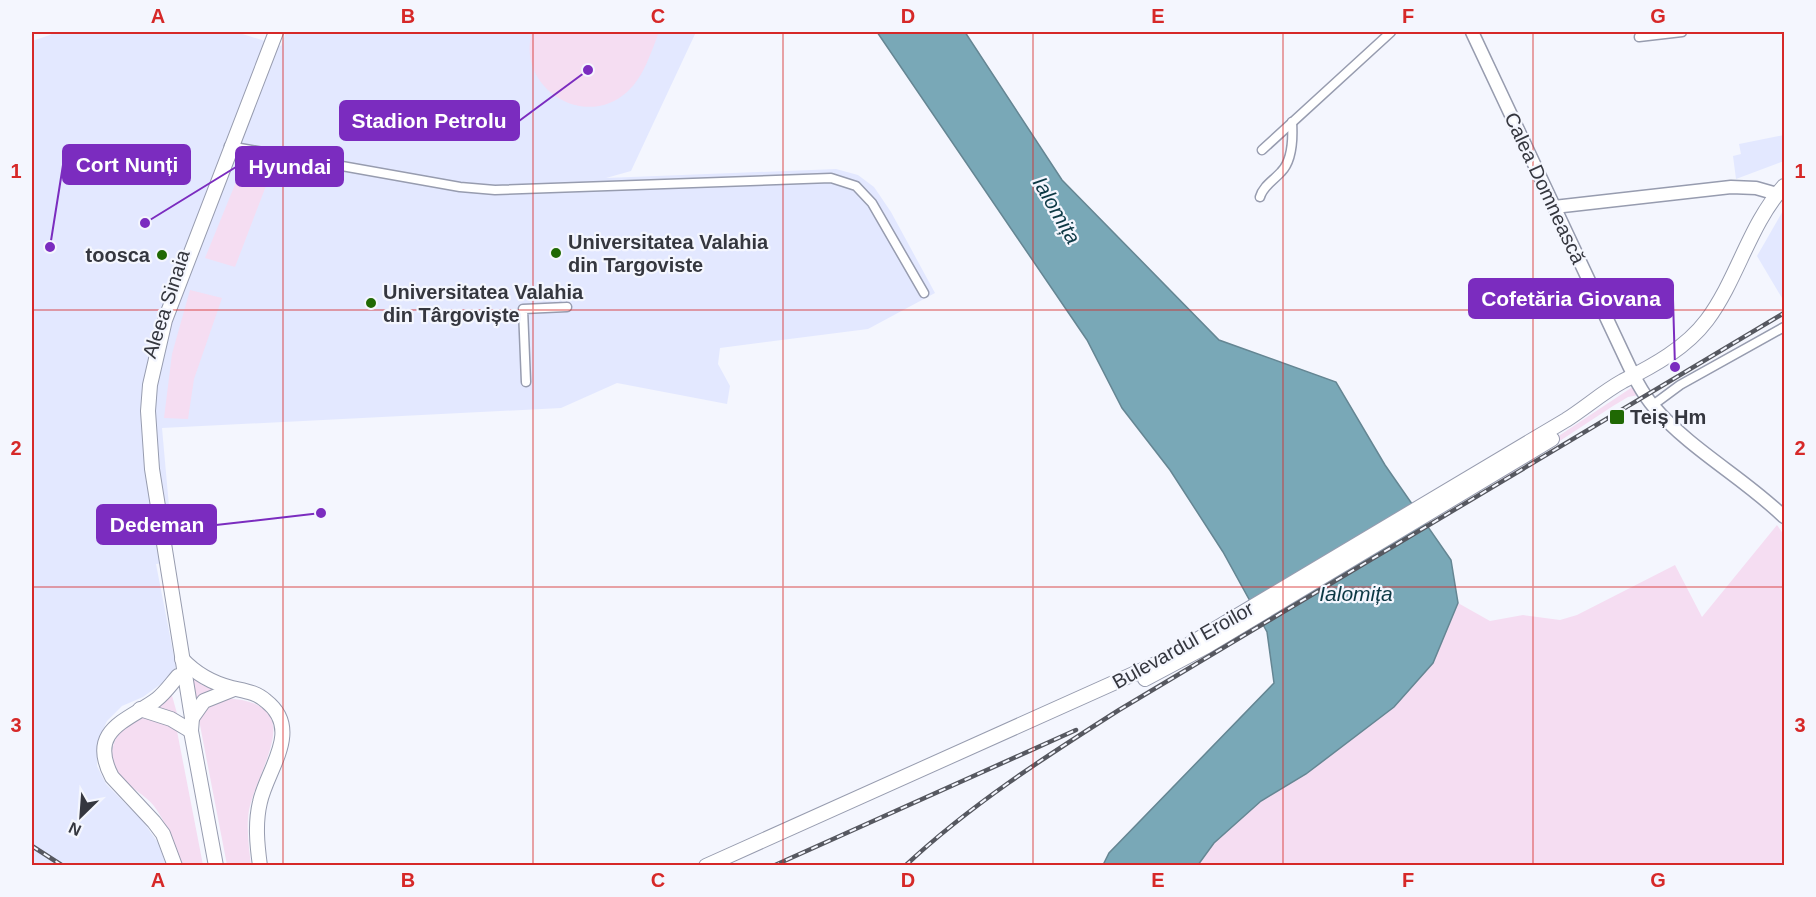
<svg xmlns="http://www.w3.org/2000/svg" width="1816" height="897" font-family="Helvetica,sans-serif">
<rect width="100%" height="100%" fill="#f4f6fe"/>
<!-- built -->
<g fill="#e3e8ff">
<polygon points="53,32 236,32 281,46 286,32 696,32 631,171 606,178 836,169 858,175 874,187 891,212 935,293 868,329 720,348 718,364 730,386 727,404 617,383 561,408 162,428 174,562 156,564 176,667 165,681 143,697 122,706 107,721 97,743 97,766 106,784 142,820 159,844 166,865 32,866 32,41 50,35"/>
<polygon points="1784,135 1784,161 1736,179 1733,156 1741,154 1739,144"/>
<polygon points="1784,209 1784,296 1782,298 1757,256"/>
</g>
<!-- green -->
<g fill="#f5ddf2">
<path d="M532,32H659C651,52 644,77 627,92C584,131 516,87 532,32Z"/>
<polygon points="247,155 270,159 274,165 235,267 205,258"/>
<polygon points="190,290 222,298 194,379 188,419 164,418 172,354"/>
<polygon points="1631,388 1634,388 1639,395 1628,397 1613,406 1499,481 1551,441"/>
<polygon points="1777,525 1784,535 1784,865 1198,866 1214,843 1261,800 1306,774 1433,663 1458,603 1490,621 1523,615 1560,620 1577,615 1675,565 1702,617"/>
<polygon points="190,676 202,685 215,690 196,702"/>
<polygon points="171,692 178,717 151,708"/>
<path d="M223,698C311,702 259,763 249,810C246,828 249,848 251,865H227L199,720L205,706Z"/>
<path d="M138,717C154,718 165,721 177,731L203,865H182C174,846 167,823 154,806C145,795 132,789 122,778C102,755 115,730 138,717Z"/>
</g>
<!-- water -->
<polygon fill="#79a8b7" stroke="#658693" stroke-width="1.5" points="877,32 965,32 1062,180 1219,340 1336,382 1385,465 1451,560 1458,603 1433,663 1394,707 1306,774 1261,801 1214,843 1198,865 1103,865 1109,853 1274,683 1267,632 1223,552 1170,470 1122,408 1087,340"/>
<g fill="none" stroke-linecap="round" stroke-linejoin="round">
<!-- street casing -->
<g stroke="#979caf" stroke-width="11">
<g id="street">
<polyline points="1639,37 1682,32"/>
<polyline points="229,146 460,187 495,190 831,178 856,186 872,203 924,293"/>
<polyline points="1262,150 1391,32"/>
<path d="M1260,197C1263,186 1274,180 1281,172C1293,160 1293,138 1292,122"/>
<polyline points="526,382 523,309 567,307"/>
<polyline points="1653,405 1680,385 1784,327"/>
</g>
</g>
<!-- secondary casing -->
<g stroke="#979caf" stroke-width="15">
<g id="secondary">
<path d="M1472,32L1622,351C1631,370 1640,391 1654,407C1691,450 1744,478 1784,517"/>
<polyline points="1554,207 1731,187 1756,188 1777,194"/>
</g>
</g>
<!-- primary casing -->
<g stroke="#979caf" stroke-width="16">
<g id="primary">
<path d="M182,659C196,674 212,683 232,688C245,691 256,692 266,701C303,730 267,769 260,802C255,823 257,844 260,866"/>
<polyline points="1145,679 1207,646 1552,439"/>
<polyline points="140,709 171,719 191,731"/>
<polyline points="192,718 204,701 234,689"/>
<path d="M175,866L163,834L154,822L112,777C87,730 127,721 156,700C165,693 171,684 178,676"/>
<polyline points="216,866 191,731 192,718 152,469 148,411 150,385 165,320 276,32"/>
<path d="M706,866L1158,663L1566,420C1585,408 1603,392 1623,381C1653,366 1686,348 1707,320C1738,278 1749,225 1784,186"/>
</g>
</g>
<!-- street -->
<use href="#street" stroke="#fff" stroke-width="8"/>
<!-- secondary -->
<use href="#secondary" stroke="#fff" stroke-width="12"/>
<!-- primary -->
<use href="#primary" stroke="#fff" stroke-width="14"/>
<!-- rail casing -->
<g stroke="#565860" stroke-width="4.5">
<g id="rail">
<polyline points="32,846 63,866"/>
<polyline points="773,866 1076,730"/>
<path d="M905,866C970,805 1045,757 1119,710L1784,313"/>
</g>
</g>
<!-- rail -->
<use href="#rail" stroke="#f4f6fe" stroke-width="2" stroke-dasharray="7" stroke-linecap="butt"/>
</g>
<!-- grid -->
<path fill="none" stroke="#d62828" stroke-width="1.5" stroke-opacity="0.55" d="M283,32V866M533,32V866M783,32V866M1033,32V866M1283,32V866M1533,32V866M32,310H1784M32,587H1784"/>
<!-- markers -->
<g fill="#206904" stroke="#f4f6fe" stroke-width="2">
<circle cx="556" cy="253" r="6"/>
<circle cx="162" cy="255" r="6"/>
<circle cx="371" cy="303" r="6"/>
<rect x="1609" y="409" width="16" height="16" rx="3"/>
</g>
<g text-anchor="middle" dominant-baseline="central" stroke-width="4.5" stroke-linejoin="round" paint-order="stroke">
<!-- street labels -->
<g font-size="20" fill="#35373f" stroke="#f4f6fe">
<text transform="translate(1545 188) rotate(65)">Calea Domnească</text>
<text transform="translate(166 304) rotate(-72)">Aleea Sinaia</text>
<text transform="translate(1183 645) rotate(-29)">Bulevardul Eroilor</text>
</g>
<!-- poi labels -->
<g font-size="20" font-weight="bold" fill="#35373f" stroke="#f4f6fe" text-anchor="start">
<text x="568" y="242">Universitatea Valahia<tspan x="568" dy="23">din Targoviste</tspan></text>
<text x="150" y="255" text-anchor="end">toosca</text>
<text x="383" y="292">Universitatea Valahia<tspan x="383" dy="23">din Târgoviște</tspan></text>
<text x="1630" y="417">Teiș Hm</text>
</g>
<!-- water labels -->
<g font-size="21" font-style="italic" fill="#0c3844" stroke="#f4f6fe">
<text transform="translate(1057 210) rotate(60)">Ialomița</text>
<text x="1356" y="593">Ialomița</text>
</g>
</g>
<!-- callouts -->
<path fill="none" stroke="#7b2cbf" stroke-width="2" d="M588 70L519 121M50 247L63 165M145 223L236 167M1675 367L1673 299M321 513L216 525"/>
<g fill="#7b2cbf" stroke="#f4f6fe" stroke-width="2">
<circle cx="588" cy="70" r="6"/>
<circle cx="50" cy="247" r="6"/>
<circle cx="145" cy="223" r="6"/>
<circle cx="1675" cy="367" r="6"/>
<circle cx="321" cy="513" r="6"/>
</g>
<g fill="#7b2cbf" stroke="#7b2cbf" stroke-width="2">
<rect x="340" y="101" width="179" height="39" rx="6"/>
<rect x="63" y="145" width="127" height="39" rx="6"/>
<rect x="236" y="147" width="107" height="39" rx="6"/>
<rect x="1469" y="279" width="204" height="39" rx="6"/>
<rect x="97" y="505" width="119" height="39" rx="6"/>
</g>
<g font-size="21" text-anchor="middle" font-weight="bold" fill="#fff">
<text x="429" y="128">Stadion Petrolu</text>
<text x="127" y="172">Cort Nunți</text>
<text x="290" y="174">Hyundai</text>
<text x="1571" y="306">Cofetăria Giovana</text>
<text x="157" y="532">Dedeman</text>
</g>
<!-- border -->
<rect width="1816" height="897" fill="none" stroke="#f4f6fe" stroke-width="66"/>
<!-- north arrow -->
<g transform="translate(81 816) rotate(205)" stroke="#f4f6fe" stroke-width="4.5" paint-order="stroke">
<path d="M0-4.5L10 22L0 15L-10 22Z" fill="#35373f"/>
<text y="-9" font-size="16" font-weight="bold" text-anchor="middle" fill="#35373f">N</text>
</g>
<rect x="33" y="33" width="1750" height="831" fill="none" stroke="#d62828" stroke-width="2"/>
<g font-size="20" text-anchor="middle" font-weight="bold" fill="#d62828">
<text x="158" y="23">A</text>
<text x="408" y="23">B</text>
<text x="658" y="23">C</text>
<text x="908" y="23">D</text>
<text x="1158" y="23">E</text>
<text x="1408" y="23">F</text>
<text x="1658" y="23">G</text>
<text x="16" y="178">1</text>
<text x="1800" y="178">1</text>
<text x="16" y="455">2</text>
<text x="1800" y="455">2</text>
<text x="16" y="732">3</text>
<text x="1800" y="732">3</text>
<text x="158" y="887">A</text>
<text x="408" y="887">B</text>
<text x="658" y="887">C</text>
<text x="908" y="887">D</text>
<text x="1158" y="887">E</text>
<text x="1408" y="887">F</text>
<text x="1658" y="887">G</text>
</g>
</svg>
